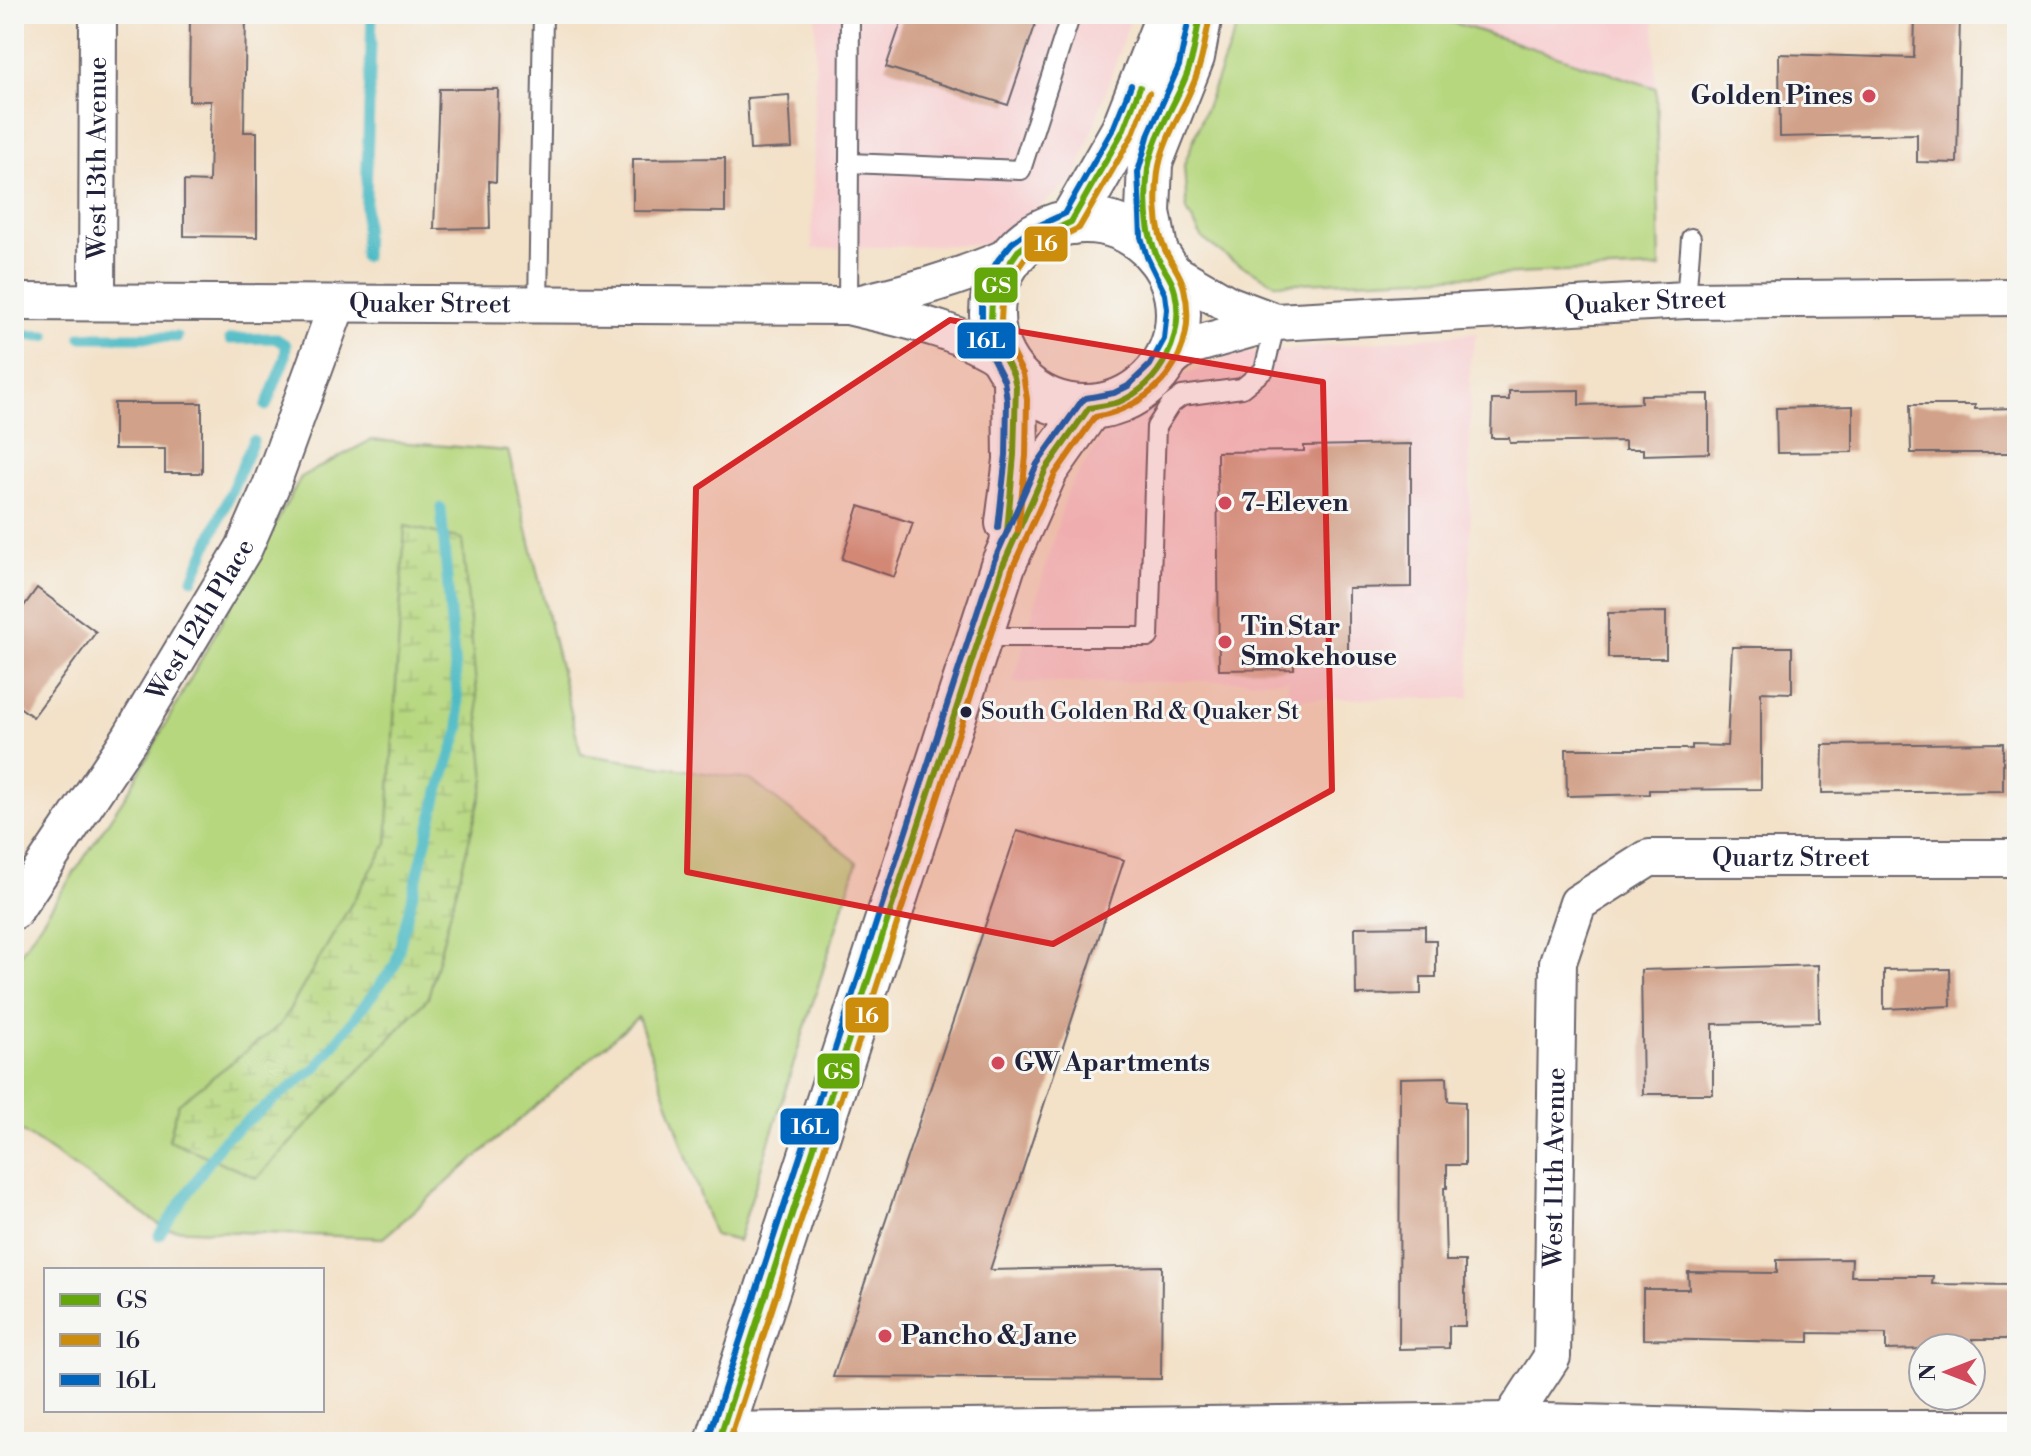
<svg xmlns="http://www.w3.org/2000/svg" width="2031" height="1456" font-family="'Libre Bodoni',serif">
<defs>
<pattern id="wetland-marsh" width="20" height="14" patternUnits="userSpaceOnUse" patternTransform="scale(2)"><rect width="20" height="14" fill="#b6d77e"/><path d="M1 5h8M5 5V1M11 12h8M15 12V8" fill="none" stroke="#9cb86e"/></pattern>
</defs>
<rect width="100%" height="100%" fill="#f6f6f2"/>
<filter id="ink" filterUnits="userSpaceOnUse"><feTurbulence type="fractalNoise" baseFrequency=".0125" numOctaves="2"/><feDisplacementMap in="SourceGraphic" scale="16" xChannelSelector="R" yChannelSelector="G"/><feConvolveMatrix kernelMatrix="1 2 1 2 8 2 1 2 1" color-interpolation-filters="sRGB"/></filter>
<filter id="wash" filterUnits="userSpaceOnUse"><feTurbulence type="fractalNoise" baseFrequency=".006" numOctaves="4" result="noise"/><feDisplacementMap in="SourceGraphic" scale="32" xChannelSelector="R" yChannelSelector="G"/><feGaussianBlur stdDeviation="1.8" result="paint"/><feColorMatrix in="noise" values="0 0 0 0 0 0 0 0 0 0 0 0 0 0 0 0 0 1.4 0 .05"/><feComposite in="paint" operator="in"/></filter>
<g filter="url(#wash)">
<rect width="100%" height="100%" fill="#f3e1c8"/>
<!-- built -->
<g fill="#f7cfd1">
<polygon points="816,14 1132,14 1076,178 990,244 812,249"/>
<polygon points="1427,14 1654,14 1656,88"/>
<polygon points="1477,333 1470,361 1470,698 1288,699 1288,680 1013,683 1067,492 1104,434 1125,419 1158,401 1182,375 1236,354"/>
</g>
<!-- grass -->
<g fill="#b6d77e" stroke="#6c7c5c" stroke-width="2">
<polygon points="1242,14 1427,14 1656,88 1660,268 1276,284 1233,261 1203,239 1187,211 1184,165"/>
<polygon points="371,440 508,451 581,754 751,780 857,862 738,1241 714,1235 638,1017 383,1238 166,1229 14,1126 14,963 130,789 301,477"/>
</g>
<!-- wetland -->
<polygon fill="url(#wetland-marsh)" stroke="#6c7c5c" stroke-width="2" points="405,526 462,539 485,780 428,998 257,1178 169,1140 178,1104 281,1024 387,843"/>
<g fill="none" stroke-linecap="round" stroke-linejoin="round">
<!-- stream -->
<g stroke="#4cbac4" stroke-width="11">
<polyline points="364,257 372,14"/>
<polyline points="14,335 46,336"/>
<polyline points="81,337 177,337"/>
<polyline points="230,339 275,338 286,345 285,358 266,406"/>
<polyline points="193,579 253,441"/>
<polyline points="159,1235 224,1139 317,1067 395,965 438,794 460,728 441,508"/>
</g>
</g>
<g id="blocks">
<!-- building -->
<g fill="#d1a189">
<polygon points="190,14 246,14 244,132 257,132 257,237 184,236 184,181 209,182 211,101 189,101"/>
<polygon points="904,14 1039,14 1008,105 886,67"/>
<polygon points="1915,14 1960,14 1957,163 1917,162 1917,134 1780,137 1779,54 1914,58"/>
<polygon points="439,89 498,89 496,182 489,181 490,228 434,229"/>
<polygon points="789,95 792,148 750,150 747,98"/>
<polygon points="725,158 725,212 633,211 633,159"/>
<polygon points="1579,390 1579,405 1641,403 1641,395 1709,394 1709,453 1643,455 1643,449 1625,449 1625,441 1510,443 1509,438 1491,438 1492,400 1509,400 1509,391"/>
<polygon points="114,403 202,403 202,473 165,473 165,449 114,449"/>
<polygon points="1910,405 1975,405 1975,409 2017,408 2017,453 1911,453"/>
<polygon points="1853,406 1853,452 1777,453 1776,408"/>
<polygon points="1411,444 1411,587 1348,588 1348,651 1294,652 1294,669 1219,670 1217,452 1304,451 1304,446"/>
<polygon points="859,506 913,523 894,577 842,559"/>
<polygon points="37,588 96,632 33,717 14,703 14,620"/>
<polygon points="1666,612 1666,658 1608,658 1608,613"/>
<polygon points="1732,647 1792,647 1792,693 1761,692 1761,789 1649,790 1649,794 1567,796 1566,749 1692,749 1692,745 1727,746"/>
<polygon points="2003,743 2003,791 1822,793 1823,745"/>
<polygon points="1017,831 1124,860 990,1270 1162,1266 1161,1379 833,1377"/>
<polygon points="1425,926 1425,940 1436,940 1436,977 1421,977 1421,994 1356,995 1355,927"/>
<polygon points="1818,965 1819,1022 1713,1024 1713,1094 1643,1094 1641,970"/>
<polygon points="1950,969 1951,1006 1884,1009 1884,970"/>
<polygon points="1447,1077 1448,1101 1465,1102 1465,1165 1447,1165 1447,1188 1444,1188 1446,1261 1465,1261 1465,1326 1449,1326 1449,1348 1399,1349 1400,1078"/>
<polygon points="1852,1259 1851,1276 1933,1276 1932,1284 2017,1285 2017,1339 1972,1339 1971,1351 1971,1348 1886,1350 1886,1334 1809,1333 1809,1342 1643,1339 1643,1289 1689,1289 1688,1272 1777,1273 1777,1260"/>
</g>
</g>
</g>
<g filter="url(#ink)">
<use href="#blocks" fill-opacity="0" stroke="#6b656c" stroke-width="2"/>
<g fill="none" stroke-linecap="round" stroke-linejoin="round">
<!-- lane casing -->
<g stroke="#6b656c" stroke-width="22">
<g id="lane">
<polyline points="849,163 1021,170 1071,14"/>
<polyline points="1686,300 1691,238"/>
<polyline points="538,305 543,14"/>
<polyline points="848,306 850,14"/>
<polyline points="979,637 1149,637 1156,427 1170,405 1182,396 1242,388 1264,370 1276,322"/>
</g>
</g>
<!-- street casing -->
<g stroke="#6b656c" stroke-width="40">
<g id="street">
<path id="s1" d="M14,302L848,306"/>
<path id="s2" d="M97,302L98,14"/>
<path id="s3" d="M1276,322L1686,300L2017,297"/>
<path d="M1003,360C958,328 900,319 848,306C905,293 958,279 1012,255"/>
<polyline points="1163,366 1187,347 1276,322 1228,304 1166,268"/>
<path id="s4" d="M14,911L130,738L244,548L271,486L337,305"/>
<path id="s5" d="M1510,1421L1552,1357L1558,962L1578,903L1649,858H2017"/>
<polyline points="722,1431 1510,1421 1804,1429 2017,1429"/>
</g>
</g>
<!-- secondary casing -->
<g stroke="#6b656c" stroke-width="48">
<g id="secondary">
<circle cx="1085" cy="314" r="93"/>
<polyline points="1071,222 1123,131 1169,14"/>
<polyline points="1156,254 1148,212 1150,163 1192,57 1200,14"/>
<polyline points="1008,523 1016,460 1015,377"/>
<polyline points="718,1442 1003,565 1046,469 1089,408"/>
</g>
</g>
<!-- lane -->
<use href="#lane" stroke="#fff" stroke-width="18"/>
<!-- street -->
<use href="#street" stroke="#fff" stroke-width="36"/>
<!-- secondary -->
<use href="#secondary" stroke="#fff" stroke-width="44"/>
<!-- bus-1 casing -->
<g stroke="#f6f6f2" stroke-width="12">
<g id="bus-1">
<polyline points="1007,532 1014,455 1016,386 1013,374 995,341 991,320 992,300 997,281 1018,251 1034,239 1071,222 1123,131 1140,87"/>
<path d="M718,1442L1003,565L1046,469L1089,408C1099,406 1110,405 1119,402C1161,384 1185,336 1175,292C1172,277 1161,267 1156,254C1145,229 1145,195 1148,169C1153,137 1173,108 1185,79C1194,58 1196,36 1200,14"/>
</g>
</g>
<!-- bus-2 casing -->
<g stroke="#f6f6f2" stroke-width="12">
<g id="bus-2">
<polyline points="1018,530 1026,456 1027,399 1023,374 1007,343 1001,320 1002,302 1006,286 1025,258 1039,247 1079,228 1132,136 1149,93"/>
<path d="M729,1442L1012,569L1055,474L1095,417C1157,406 1200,353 1184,288C1181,274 1171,263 1165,250C1155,228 1155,196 1158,172C1162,142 1181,114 1192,87C1202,64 1205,41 1210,16"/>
</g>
</g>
<!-- bus-3 casing -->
<g stroke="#f6f6f2" stroke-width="12">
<g id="bus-3">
<polyline points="998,528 1006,455 1007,400 1004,380 989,351 982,323 982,299 987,279 998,260 1012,243 1029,230 1064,214 1114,127 1131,85"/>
<polyline points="708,1439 994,561 1037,464 1081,402 1086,398 1114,393 1128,386 1150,365 1164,339 1167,309 1165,294 1147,257 1141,237 1138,172 1149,133 1179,66 1190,14"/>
</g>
</g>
<!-- bus-1 -->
<use href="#bus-1" stroke="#64a70b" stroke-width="6"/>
<!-- bus-2 -->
<use href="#bus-2" stroke="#cc8c0c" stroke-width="6"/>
<!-- bus-3 -->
<use href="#bus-3" stroke="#0065bd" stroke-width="6"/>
</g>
</g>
<!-- marked area -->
<path fill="#d62828" fill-opacity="0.2" stroke="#d62828" stroke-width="6" stroke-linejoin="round" d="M950,320L1323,382L1332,790L1053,944L687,872L696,488Z"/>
<!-- markers -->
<g fill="#d1495b" stroke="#f6f6f2" stroke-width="3">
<circle cx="1869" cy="96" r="8"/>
<circle cx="1225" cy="503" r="8"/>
<circle cx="1225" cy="642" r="8"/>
<circle cx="998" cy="1063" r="8"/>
<circle cx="885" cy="1336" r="8"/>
</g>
<circle fill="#22223b" stroke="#f6f6f2" stroke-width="3" cx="966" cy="712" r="7"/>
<g text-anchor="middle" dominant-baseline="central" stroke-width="6" stroke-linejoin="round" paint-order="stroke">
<!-- bus labels -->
<g font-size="24" fill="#22223b" stroke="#f6f6f2" text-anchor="start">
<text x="981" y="712">South Golden Rd &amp; Quaker St</text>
</g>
<!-- poi labels -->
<g font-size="26" font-weight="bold" fill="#22223b" stroke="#f6f6f2" text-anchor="start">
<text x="1853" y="96" text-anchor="end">Golden Pines</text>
<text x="1241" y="503">7-Eleven</text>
<text x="1241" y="627">Tin Star<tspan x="1241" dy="30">Smokehouse</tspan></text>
<text x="1014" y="1063">GW Apartments</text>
<text x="901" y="1336">Pancho &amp; Jane</text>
</g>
<!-- street labels -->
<g font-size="26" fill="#22223b" stroke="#f6f6f2">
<text stroke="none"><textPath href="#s2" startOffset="144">West 13th Avenue</textPath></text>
<text stroke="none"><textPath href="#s3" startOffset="370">Quaker Street</textPath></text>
<text stroke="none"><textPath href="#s1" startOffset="416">Quaker Street</textPath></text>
<text stroke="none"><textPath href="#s4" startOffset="346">West 12th Place</textPath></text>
<text stroke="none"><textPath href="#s5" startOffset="760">Quartz Street</textPath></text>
<text stroke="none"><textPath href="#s5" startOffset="266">West 11th Avenue</textPath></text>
</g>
</g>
<g stroke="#f6f6f2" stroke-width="3">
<rect x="1023" y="225" width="46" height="38" rx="8" fill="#cc8c0c"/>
<rect x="973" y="266" width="46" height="38" rx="8" fill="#64a70b"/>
<rect x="956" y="321" width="61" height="39" rx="8" fill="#0065bd"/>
<rect x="844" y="996" width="46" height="38" rx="8" fill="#cc8c0c"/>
<rect x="816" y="1052" width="45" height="38" rx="8" fill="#64a70b"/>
<rect x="779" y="1107" width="61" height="39" rx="8" fill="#0065bd"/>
</g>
<g font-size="22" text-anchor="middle" font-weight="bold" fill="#fff">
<text x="1046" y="251">16</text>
<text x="996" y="293">GS</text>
<text x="986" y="348">16L</text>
<text x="867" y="1023">16</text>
<text x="838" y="1079">GS</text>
<text x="810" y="1134">16L</text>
</g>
<!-- margin -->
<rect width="2031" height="1456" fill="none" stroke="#f6f6f2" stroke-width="48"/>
<!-- legend -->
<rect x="44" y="1268" width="280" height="144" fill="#f6f6f2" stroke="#a1a1a9" stroke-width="2"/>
<rect x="60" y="1294" width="40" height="12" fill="#64a70b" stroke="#a1a1a9" stroke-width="2"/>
<text x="116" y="1308" font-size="24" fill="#22223b">GS</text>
<rect x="60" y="1334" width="40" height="12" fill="#cc8c0c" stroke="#a1a1a9" stroke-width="2"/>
<text x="116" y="1348" font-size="24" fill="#22223b">16</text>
<rect x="60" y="1374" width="40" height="12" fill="#0065bd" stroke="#a1a1a9" stroke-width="2"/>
<text x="116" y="1388" font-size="24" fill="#22223b">16L</text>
<!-- north arrow -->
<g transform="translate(1947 1372) rotate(270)"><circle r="38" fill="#f6f6f2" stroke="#a1a1a9" stroke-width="2"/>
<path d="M0-6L14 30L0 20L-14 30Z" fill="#d1495b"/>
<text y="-12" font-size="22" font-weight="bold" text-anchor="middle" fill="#22223b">N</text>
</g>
</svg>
